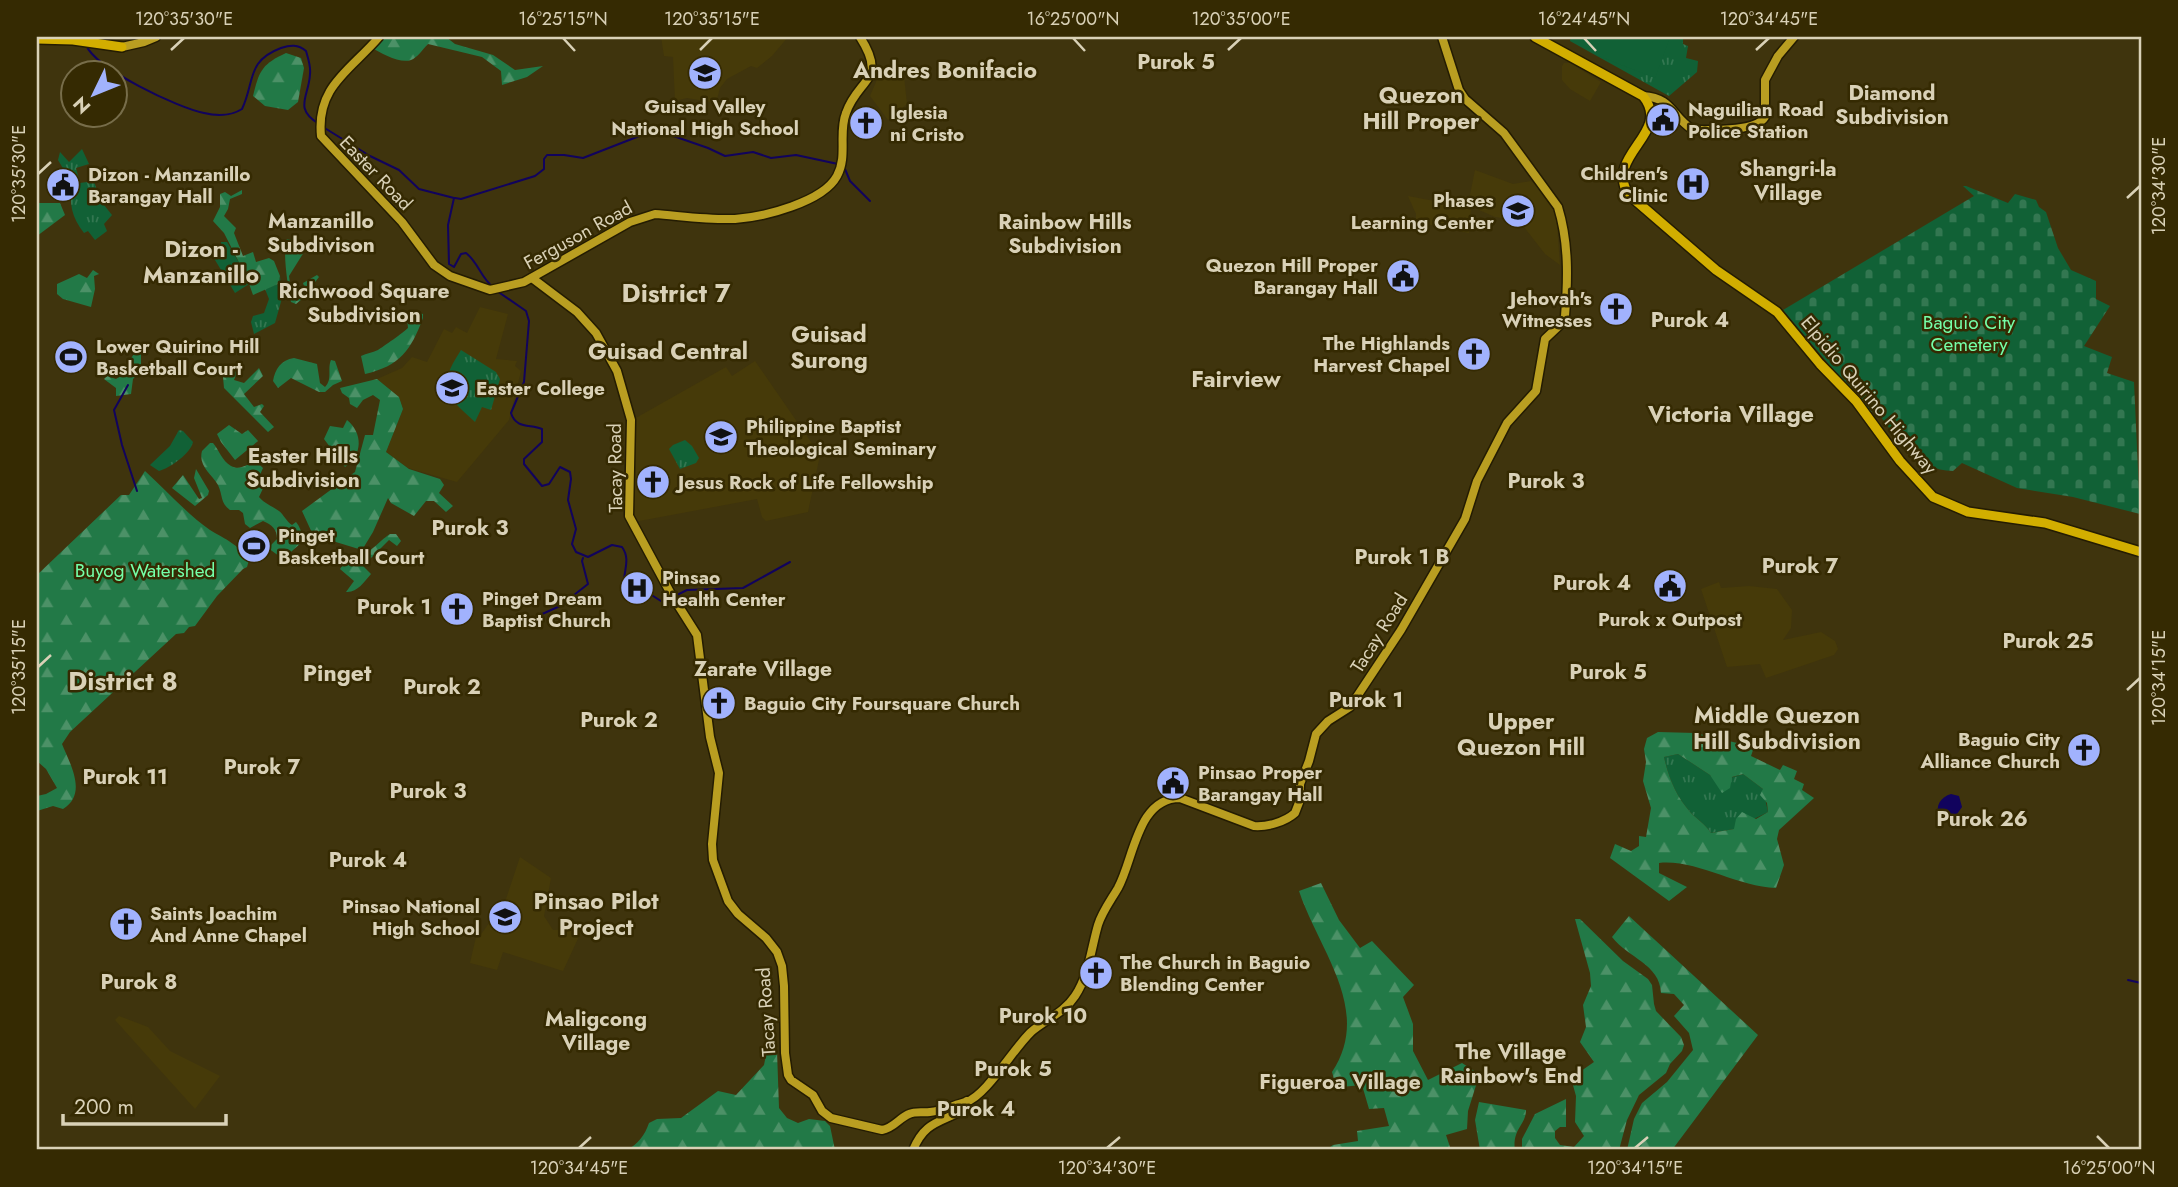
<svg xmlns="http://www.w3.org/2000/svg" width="2178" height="1187" font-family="Jost,sans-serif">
<defs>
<pattern id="grass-tufts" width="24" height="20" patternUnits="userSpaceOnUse" patternTransform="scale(1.75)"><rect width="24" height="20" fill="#116136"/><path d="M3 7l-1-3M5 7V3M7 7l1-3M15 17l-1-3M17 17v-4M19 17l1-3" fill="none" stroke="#337751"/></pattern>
<pattern id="forest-firs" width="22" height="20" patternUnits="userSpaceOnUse" patternTransform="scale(1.75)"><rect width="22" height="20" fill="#227947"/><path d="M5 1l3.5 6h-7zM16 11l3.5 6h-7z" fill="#4c9167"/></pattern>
<pattern id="cemetery-stones" width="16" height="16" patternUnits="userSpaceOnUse" patternTransform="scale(1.75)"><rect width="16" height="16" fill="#116136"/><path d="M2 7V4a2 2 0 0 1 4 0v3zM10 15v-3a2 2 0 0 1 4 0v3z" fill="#337751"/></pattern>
</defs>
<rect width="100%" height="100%" fill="#3f340d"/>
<!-- built -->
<g fill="#463a09">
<polygon points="661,37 788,37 772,56 757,68 751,66 727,79 720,88 716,103 687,98 675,101 673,57 664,56"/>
<polygon points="1570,63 1601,82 1590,101 1570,89 1562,80 1562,66 1564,63"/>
<polygon points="881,70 904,76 907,104 888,120 870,96"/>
<polygon points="1475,170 1513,184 1531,181 1539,188 1552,205 1557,224 1560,265 1545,254 1524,227 1515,220 1495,217 1468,205"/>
<polygon points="1408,196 1471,208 1469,233 1416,222 1416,214"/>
<polygon points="480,307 508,314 496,359 517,361 515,366 521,371 509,420 457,482 408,468 386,452 403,409 399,397 377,379 402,368 412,357 427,362 444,329 452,333 456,327 467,333"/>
<polygon points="755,361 820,455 808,512 766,521 762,517 757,499 634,522 634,419 726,367 732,376"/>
<polygon points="1719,582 1721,588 1749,586 1777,589 1792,610 1791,628 1783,640 1821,632 1835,641 1838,649 1834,655 1766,678 1760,664 1727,667 1701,589"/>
<polygon points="520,857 551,878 544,916 553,930 573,929 581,932 563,971 503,952 497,970 470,963 476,937 482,933 506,899"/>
<polygon points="119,1016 148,1027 170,1051 220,1076 195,1109 115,1020"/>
</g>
<!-- grass -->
<g fill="url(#grass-tufts)">
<polygon points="1571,37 1683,37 1683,44 1688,46 1686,58 1698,61 1697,72 1669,96 1570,41"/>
<path d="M82,149L89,164L76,168L80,183L94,181L100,200L112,215L104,224L107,231L95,240L88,231L84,233C72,218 68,202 73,185L58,160L60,152L69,162Z"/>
<polygon points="221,242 227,242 248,278 249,284 235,293 212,255 221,247"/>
<polygon points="280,276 282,298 275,323 254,334 251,322 253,316 264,313 269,299 265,289 278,284"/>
<path d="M461,350L496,372L500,379L491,410L482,407L475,422C444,393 436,389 461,350Z"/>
<path d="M179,430L183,431L193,442C191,453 170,468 159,471L150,465L170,446Z"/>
<polygon points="685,440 692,446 699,458 696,463 680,469 669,449 673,445"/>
<path d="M1678,754L1710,775L1717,782L1743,774L1763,789L1768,812L1734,829L1711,833C1705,824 1698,820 1691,813C1676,796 1669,779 1664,757Z"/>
</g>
<!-- forest -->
<g fill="url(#forest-firs)" fill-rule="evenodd">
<path d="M382,37H446L455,44L493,55L515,70L543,66L527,77L502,85L501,71L482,57L428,44C423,49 417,58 411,60C400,64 381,53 372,48Z"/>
<path d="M286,53L301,58L304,68L298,102L288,110L265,106L253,96C259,71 262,64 286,53Z"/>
<polygon points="242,190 242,194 230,199 228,209 224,216 236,228 234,233 243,256 253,252 256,262 269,258 274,261 280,276 278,284 253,295 247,278 224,233 213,221 220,207 220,194 225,192 231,196"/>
<polygon points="37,203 60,203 65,215 37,236"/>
<path d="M287,239C295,240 302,243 304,252L289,276L292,298L297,301L306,292L303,283L317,275L319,277L302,299L296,304L291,302C288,288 282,250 287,239Z"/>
<polygon points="93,270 99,274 94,276 95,289 91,307 63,299 57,294 57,284 79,274 87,278"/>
<path d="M416,312L423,314V318C411,350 400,366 365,374L361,356C367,353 372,353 378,350C383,347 404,332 408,328L407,318Z"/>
<polygon points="139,346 141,349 141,371 133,379 131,394 116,396 116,388 104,379 107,376 116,379 119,377"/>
<path d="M294,358L317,364L320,383L325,387C333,379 327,369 331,360L335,361L342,381L333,385L325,392H319L291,378L278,388L273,381C275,369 281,360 294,358Z"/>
<polygon points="236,368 238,370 234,380 244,383 259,368 263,376 244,394 254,407 262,404 264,406 260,412 274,427 268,432 224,388 223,377"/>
<polygon points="377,379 399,397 403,409 386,452 409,469 440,479 444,485 439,493 453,506 446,512 434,501 426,501 414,516 391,503 388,498 373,532 362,550 313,535 302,511 355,472 365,435 373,435 380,400 373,395 363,400 357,408 350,404 349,398 342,393 340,388"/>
<path d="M347,420C363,433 363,455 345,467L324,439L330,426L343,428Z"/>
<polygon points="229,425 242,434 248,430 258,441 235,460 221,442 217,434"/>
<path d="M210,443H213C219,450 222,461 231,466C244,473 251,456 263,468L259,477L266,482L259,497C265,504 272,506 279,511C284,515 286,521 292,525L296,522C301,528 303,536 301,543L283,559L268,548L277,539C277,529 272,525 263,521L250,528L245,524L243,513L239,510H230C220,503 223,495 218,485C211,473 198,466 202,451Z"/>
<polygon points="196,469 209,491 208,495 195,506 172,488 183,475 199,499 202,498 194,478"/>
<path d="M145,471C166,490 187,514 210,530C228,541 235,542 249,560L247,567L243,569L217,596L195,626L189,627L184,633L176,634L70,732L62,744C70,764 88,794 63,809L53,806L37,811V796L46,794L57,788L46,769L37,761V575L121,495H129Z"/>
<path d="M390,534H396L401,541L397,546L389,540L363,566L371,574C364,582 357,593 346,592L354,581L340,569L351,554C369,558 376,543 390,534Z"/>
<path d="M1658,732L1695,733L1754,747L1751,756L1780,770L1783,765L1797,771L1794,779L1804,784L1802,790L1814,798L1779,830L1777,839L1784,865L1776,888C1737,887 1696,859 1659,863V873L1687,887L1669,901L1610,858L1615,844L1631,851L1639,846V836L1646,837L1651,808L1643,781L1646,762L1644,749L1647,738ZM1678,754L1710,775L1722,793L1730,788L1732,777L1743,774L1763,789L1760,795L1767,803L1768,812L1756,819L1742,812L1736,819L1734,829L1711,833C1705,824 1698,820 1691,813C1676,796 1669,779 1664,757Z"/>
<path d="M1321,883L1339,920L1360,948L1372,941L1414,985L1403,997L1413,1024V1051L1428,1080L1462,1063L1476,1072L1478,1079L1468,1111L1467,1129L1446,1135L1451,1150H1326L1333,1145L1358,1141L1357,1131L1389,1126L1384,1108L1369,1109L1362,1085L1341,1087L1334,1079L1332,1072C1373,1010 1319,951 1299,891Z"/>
<path d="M1629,916L1758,1035L1672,1150H1627L1634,1119L1642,1103L1667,1082L1693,1050L1689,1033L1674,1016L1684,1005L1674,994L1661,993C1660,964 1628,958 1612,937Z"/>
<polygon points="1575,919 1580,919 1623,961 1648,979 1652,985 1654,1004 1656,1011 1681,1037 1684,1045 1682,1051 1670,1064 1666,1073 1639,1095 1627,1120 1619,1150 1522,1150 1522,1139 1535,1114 1566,1099 1566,1127 1560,1127 1555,1131 1555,1138 1560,1145 1574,1147 1584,1136 1575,1122 1576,1096 1571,1078 1594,1062 1580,1042 1586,1027 1583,1005 1591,986 1590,973"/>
<path d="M770,1045H773L777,1051L779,1108L787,1118L798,1123L809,1119L825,1121L830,1126L835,1150H627C638,1144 645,1135 649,1123L657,1119L681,1118L718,1091L736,1095L764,1065L767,1050Z"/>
<path d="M1479,1102L1526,1110C1526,1125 1512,1129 1515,1150H1480L1475,1120Z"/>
</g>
<!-- cemetery -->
<path fill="url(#cemetery-stones)" d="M1963,186H1966L2008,203L2015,194L2036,200L2039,207L2046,212L2058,248L2071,270L2096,281V299L2110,306L2084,346L2112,357L2107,373L2134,382L2140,514L2073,497L2017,488L1962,463L1953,471C1917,471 1895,435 1875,409L1870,413L1783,310L1974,196Z"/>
<!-- pitch -->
<polygon fill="#116136" points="1600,37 1670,37 1655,78 1596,55"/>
<!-- water -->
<path fill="#11035d" d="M1951,794L1959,796L1962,807L1957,814L1946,821L1939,816C1935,805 1941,797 1951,794Z"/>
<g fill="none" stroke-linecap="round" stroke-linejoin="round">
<!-- stream -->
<g stroke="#11035d" stroke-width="2">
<path d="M86,45C96,69 178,108 204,113C216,116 231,116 242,109C255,82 246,61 281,48C290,45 298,44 306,51C308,58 311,66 310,74C309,97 293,108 319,124"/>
<path d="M323,127L370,156L399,170L419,189L454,198L448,225L449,264L454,267L461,254L466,253C478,262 481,278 493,287"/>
<polyline points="845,169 850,181 870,201"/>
<polyline points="455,198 461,199 535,176 544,169 544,159 547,155 564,155 583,158 642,135 659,131 708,148 725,156 753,152 771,158 796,155 838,164"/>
<path d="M497,291L526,311L529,321L524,382L511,413C516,429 530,424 542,429V442L524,459V464L542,486L549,484L560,467L570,472L571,479L568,500L576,529L572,544L576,552L588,557L612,545L622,547C633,562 619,577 626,592L636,597L650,594L664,603L671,599"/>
<polyline points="128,385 114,410 122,445 137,491"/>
<polyline points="675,596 687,590 743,588 790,562"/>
<polyline points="531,627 540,615 560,606 588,584 582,561 583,558"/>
<polyline points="2128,980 2141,983"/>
</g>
<!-- major casing -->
<g stroke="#241c02" stroke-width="11">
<g id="major">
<path d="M379,37C351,70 316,86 321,136L402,222L434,265L450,276L490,290L524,282L630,222L655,214C681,216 709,220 735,219C764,217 823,202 837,176C848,156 838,133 846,113C858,78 888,81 860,37"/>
<polyline points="122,47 144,42 156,37"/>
<path d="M1643,96C1673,98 1671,116 1693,130C1710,130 1756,132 1765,117V80L1778,56L1794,37"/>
<path d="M532,278L577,312L596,333L617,371L631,420L629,516L671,594L697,635L710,737L719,773L712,844L713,860L728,901L738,914L766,938L777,952L782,966L784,986L785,1053L788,1075L791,1080L813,1095L822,1111L831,1118L882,1130C894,1128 899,1118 909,1114C916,1111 923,1113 930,1112C942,1111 954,1105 966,1102C986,1096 1013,1049 1031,1032C1046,1019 1064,1013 1075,996C1089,975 1091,949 1098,925C1102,912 1111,900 1118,888C1134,859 1137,798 1180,798L1254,826C1267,827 1285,822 1295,813L1300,800V784L1309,761L1316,734L1328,721L1350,707L1401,630L1465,519L1477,481L1507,423L1536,391L1545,339L1563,322L1565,316C1568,279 1569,243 1558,207L1504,133L1465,99L1459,90L1442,37"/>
<path d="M913,1150C925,1121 940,1123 965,1109L967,1101"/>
</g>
</g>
<!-- highway casing -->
<g stroke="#241c02" stroke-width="12">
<g id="highway">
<path d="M1535,37L1643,96C1673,133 1605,154 1628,194L1716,270L1777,312L1820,364L1856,401L1900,461L1933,497L1968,512L2045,523L2141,552"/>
<polyline points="37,39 73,40 122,47"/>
</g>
</g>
<!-- major -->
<use href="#major" stroke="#b99e21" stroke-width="8"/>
<!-- highway -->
<use href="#highway" stroke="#d2ae00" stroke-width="9"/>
</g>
<!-- ticks -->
<path fill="none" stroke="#d9d1b7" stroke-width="2.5" d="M563,38L575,51M1073,38L1085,51M1584,38L1596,51M171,50L184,38M700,50L712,38M1228,50L1241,38M1756,50L1769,38M38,174L51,162M2127,198L2140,186M38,667L51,655M2127,690L2140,678M2097,1136L2109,1148M579,1148L591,1137M1107,1148L1120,1137M1635,1148L1648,1137"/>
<!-- icons -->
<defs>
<g id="school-disc" transform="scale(1.75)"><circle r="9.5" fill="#a1b2fd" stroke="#352a02"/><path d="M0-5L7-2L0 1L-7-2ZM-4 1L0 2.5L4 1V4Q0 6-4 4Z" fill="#111"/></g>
<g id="civic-disc" transform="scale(1.75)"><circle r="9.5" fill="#a1b2fd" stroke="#352a02"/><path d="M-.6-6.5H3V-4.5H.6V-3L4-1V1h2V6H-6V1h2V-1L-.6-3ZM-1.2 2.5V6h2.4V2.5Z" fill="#111"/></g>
<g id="church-disc" transform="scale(1.75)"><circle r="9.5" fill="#a1b2fd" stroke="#352a02"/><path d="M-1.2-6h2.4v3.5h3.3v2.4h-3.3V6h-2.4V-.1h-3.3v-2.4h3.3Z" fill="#111"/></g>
<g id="hospital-disc" transform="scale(1.75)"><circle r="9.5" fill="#a1b2fd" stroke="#352a02"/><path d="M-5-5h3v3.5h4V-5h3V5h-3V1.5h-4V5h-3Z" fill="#111"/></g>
<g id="stadium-disc" transform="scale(1.75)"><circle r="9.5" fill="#a1b2fd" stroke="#352a02"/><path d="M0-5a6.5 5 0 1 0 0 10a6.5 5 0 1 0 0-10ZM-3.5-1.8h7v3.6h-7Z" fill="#111"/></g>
<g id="university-disc" transform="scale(1.75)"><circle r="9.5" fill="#a1b2fd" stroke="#352a02"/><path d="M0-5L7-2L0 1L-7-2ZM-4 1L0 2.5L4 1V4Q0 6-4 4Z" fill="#111"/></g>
</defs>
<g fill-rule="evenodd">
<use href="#school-disc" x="705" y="73"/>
<use href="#civic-disc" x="1663" y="120"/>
<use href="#church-disc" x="866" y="123"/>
<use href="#hospital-disc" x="1693" y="184"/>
<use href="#civic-disc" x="63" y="185"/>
<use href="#school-disc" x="1518" y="211"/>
<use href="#civic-disc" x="1403" y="276"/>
<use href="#church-disc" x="1616" y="309"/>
<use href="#church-disc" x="1474" y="354"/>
<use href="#stadium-disc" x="71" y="357"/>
<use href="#university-disc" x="452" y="388"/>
<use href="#university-disc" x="721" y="437"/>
<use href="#church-disc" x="653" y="482"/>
<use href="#stadium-disc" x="254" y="546"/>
<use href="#civic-disc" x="1670" y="586"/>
<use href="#hospital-disc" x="637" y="588"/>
<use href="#church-disc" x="457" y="609"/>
<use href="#church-disc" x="719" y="703"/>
<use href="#church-disc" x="2084" y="750"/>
<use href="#civic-disc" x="1173" y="783"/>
<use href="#school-disc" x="505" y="917"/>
<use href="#church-disc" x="126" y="924"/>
<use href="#church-disc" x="1096" y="973"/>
</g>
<g text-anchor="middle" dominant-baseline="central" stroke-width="5" stroke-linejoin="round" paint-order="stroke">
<!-- poi labels -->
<g font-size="19" font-weight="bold" fill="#d9d1b7" stroke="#352a02" text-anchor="start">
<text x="705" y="106" text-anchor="middle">Guisad Valley<tspan x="705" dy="22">National High School</tspan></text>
<text x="1688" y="109">Naguilian Road<tspan x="1688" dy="22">Police Station</tspan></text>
<text x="890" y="112">Iglesia<tspan x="890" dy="22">ni Cristo</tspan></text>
<text x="1668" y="173" text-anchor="end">Children's<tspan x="1668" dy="22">Clinic</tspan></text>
<text x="88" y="174">Dizon - Manzanillo<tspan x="88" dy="22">Barangay Hall</tspan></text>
<text x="1494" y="200" text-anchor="end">Phases<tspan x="1494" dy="22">Learning Center</tspan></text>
<text x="1378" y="265" text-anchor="end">Quezon Hill Proper<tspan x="1378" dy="22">Barangay Hall</tspan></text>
<text x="1592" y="298" text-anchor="end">Jehovah's<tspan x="1592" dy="22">Witnesses</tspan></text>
<text x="1450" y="343" text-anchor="end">The Highlands<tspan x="1450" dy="22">Harvest Chapel</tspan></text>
<text x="96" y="346">Lower Quirino Hill<tspan x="96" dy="22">Basketball Court</tspan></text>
<text x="476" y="388">Easter College</text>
<text x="746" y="426">Philippine Baptist<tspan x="746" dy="22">Theological Seminary</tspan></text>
<text x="678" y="482">Jesus Rock of Life Fellowship</text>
<text x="278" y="535">Pinget<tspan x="278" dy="22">Basketball Court</tspan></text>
<text x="662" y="577">Pinsao<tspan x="662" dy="22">Health Center</tspan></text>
<text x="482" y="598">Pinget Dream<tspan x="482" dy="22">Baptist Church</tspan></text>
<text x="1670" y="619" text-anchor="middle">Purok x Outpost</text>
<text x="744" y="703">Baguio City Foursquare Church</text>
<text x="2060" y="739" text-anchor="end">Baguio City<tspan x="2060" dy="22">Alliance Church</tspan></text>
<text x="1198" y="772">Pinsao Proper<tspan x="1198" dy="22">Barangay Hall</tspan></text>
<text x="480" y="906" text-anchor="end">Pinsao National<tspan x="480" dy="22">High School</tspan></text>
<text x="150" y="913">Saints Joachim<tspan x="150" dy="22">And Anne Chapel</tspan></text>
<text x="1120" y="962">The Church in Baguio<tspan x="1120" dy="22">Blending Center</tspan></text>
</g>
<!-- street labels -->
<g font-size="19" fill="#d9d1b7" stroke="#352a02">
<text transform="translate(376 173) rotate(46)">Easter Road</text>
<text transform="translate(578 235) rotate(-29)">Ferguson Road</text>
<text transform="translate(1869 395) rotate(50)">Elpidio Quirino Highway</text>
<text transform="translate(615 468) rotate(-91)">Tacay Road</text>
<text transform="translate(1379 633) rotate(-58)">Tacay Road</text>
<text transform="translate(766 1012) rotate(-94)">Tacay Road</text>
</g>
<!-- park labels -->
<g font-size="19" fill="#74ffa8" stroke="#352a02">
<text x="1969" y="322">Baguio City<tspan x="1969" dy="22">Cemetery</tspan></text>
<text x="145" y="570">Buyog Watershed</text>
</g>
<!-- neighbourhood labels -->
<g font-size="21" font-weight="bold" fill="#d9d1b7" stroke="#352a02">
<text x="1176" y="62">Purok 5</text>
<text x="1892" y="93">Diamond<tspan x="1892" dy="24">Subdivision</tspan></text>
<text x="1788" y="169">Shangri-la<tspan x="1788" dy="24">Village</tspan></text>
<text x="321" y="221">Manzanillo<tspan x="321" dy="24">Subdivison</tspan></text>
<text x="1065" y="222">Rainbow Hills<tspan x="1065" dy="24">Subdivision</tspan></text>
<text x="364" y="291">Richwood Square<tspan x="364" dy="24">Subdivision</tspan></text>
<text x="1690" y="320">Purok 4</text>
<text x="303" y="456">Easter Hills<tspan x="303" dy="24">Subdivision</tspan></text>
<text x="1546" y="481">Purok 3</text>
<text x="470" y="528">Purok 3</text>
<text x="1402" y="557">Purok 1 B</text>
<text x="1800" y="566">Purok 7</text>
<text x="1592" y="583">Purok 4</text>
<text x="394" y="607">Purok 1</text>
<text x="2048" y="641">Purok 25</text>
<text x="763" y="669">Zarate Village</text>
<text x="1608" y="672">Purok 5</text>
<text x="442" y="687">Purok 2</text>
<text x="1366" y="700">Purok 1</text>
<text x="619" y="720">Purok 2</text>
<text x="262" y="767">Purok 7</text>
<text x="125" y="777">Purok 11</text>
<text x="428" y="791">Purok 3</text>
<text x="1982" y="819">Purok 26</text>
<text x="368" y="860">Purok 4</text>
<text x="139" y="982">Purok 8</text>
<text x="1043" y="1016">Purok 10</text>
<text x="596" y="1019">Maligcong<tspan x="596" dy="24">Village</tspan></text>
<text x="1511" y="1052">The Village<tspan x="1511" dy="24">Rainbow's End</tspan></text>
<text x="1013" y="1069">Purok 5</text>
<text x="1340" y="1082">Figueroa Village</text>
<text x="976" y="1109">Purok 4</text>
</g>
<!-- quarter labels -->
<g font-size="23" font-weight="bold" fill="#d9d1b7" stroke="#352a02">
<text x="945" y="70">Andres Bonifacio</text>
<text x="1421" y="95">Quezon<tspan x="1421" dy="26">Hill Proper</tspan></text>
<text x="201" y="249">Dizon -<tspan x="201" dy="26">Manzanillo</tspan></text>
<text x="829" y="334">Guisad<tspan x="829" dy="26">Surong</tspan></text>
<text x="668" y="351">Guisad Central</text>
<text x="1236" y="379">Fairview</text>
<text x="1731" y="414">Victoria Village</text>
<text x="337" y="673">Pinget</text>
<text x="1777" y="715">Middle Quezon<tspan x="1777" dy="26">Hill Subdivision</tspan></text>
<text x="1521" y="721">Upper<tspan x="1521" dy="26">Quezon Hill</tspan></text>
<text x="596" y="901">Pinsao Pilot<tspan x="596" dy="26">Project</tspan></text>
</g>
<!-- district labels -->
<g font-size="26" font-weight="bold" fill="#d9d1b7" stroke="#352a02">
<text x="676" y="293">District 7</text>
<text x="123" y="681">District 8</text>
</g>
</g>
<!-- border -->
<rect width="2178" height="1187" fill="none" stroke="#352a02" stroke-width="77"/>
<!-- north arrow -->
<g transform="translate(94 94) rotate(227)"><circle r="33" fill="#352a02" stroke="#776d4a" stroke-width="2"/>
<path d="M0-5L12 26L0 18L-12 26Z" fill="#a1b2fd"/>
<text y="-10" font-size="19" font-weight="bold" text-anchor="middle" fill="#d9d1b7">N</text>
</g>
<!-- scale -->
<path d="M63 1114v10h163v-10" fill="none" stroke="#d9d1b7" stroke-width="3.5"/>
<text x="74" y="1114" font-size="21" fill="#d9d1b7" stroke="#352a02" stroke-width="5" paint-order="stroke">200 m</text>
<rect x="38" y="38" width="2102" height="1110" fill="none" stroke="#d9d1b7" stroke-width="2.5"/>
<g font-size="18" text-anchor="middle" fill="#d9d1b7">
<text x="184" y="25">120°35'30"E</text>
<text x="563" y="25">16°25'15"N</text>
<text x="712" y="25">120°35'15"E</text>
<text x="1073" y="25">16°25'00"N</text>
<text x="1241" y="25">120°35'00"E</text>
<text x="1584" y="25">16°24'45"N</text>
<text x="1769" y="25">120°34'45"E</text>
<text transform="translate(19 174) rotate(-90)" y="6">120°35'30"E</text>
<text transform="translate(2159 186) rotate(-90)" y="6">120°34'30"E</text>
<text transform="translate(19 667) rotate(-90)" y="6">120°35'15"E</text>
<text transform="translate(2159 678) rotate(-90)" y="6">120°34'15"E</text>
<text x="579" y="1174">120°34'45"E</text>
<text x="1107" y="1174">120°34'30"E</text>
<text x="1635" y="1174">120°34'15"E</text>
<text x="2109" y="1174">16°25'00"N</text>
</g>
</svg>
